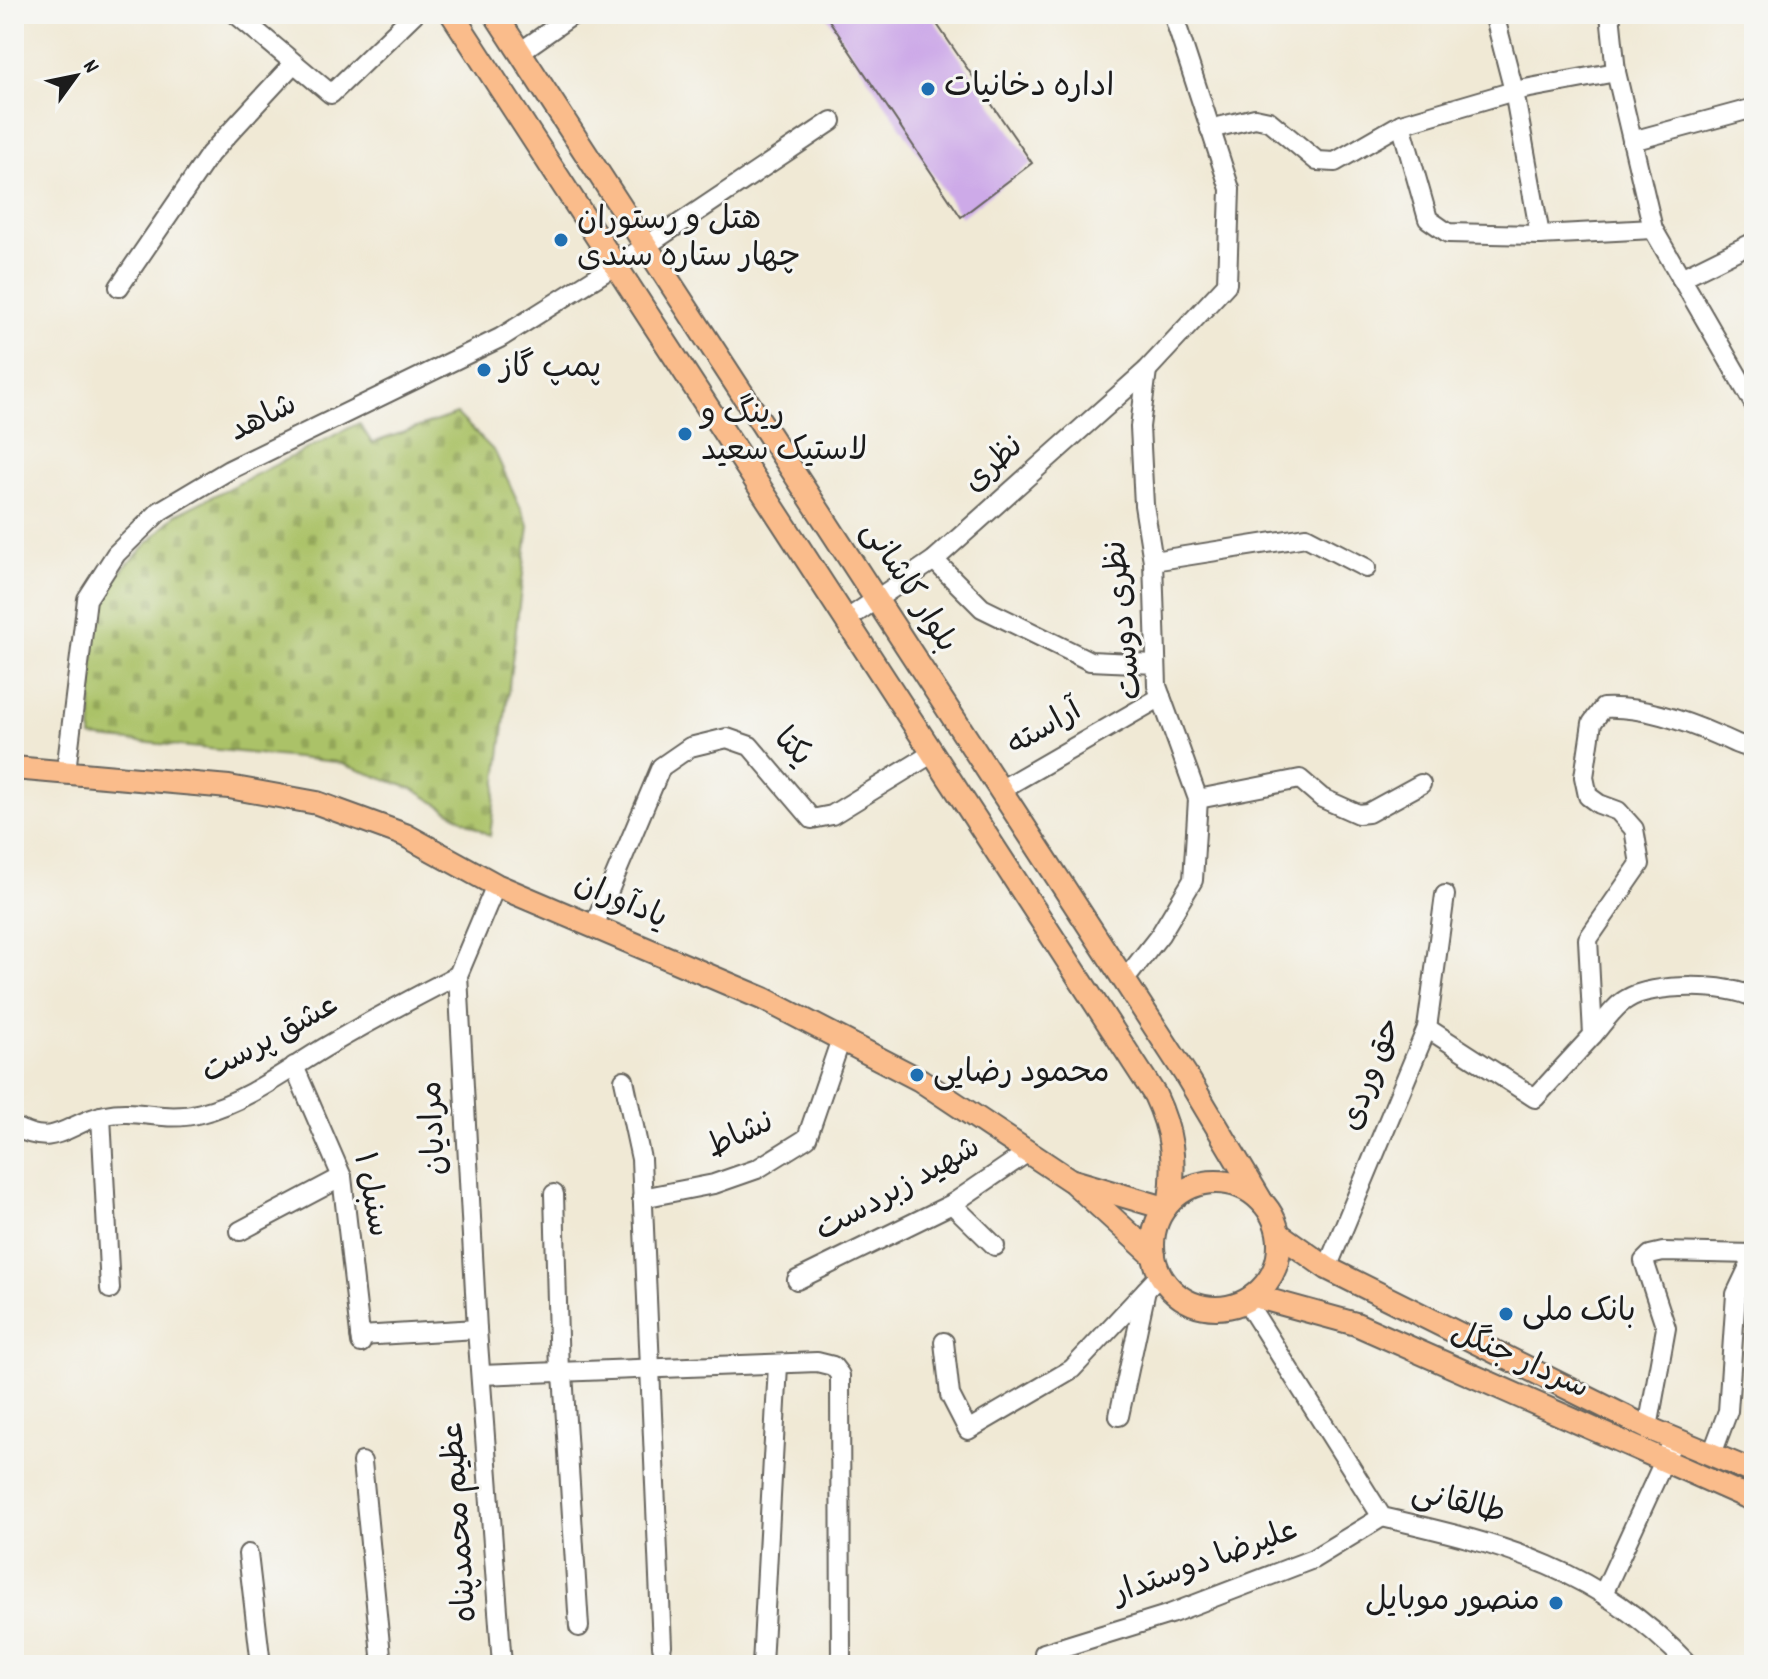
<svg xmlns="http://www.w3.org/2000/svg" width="1768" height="1679" font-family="Dekko,'Playpen Sans Arabic',sans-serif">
<defs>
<pattern id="cemetery-stones" width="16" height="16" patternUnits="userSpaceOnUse" patternTransform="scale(2)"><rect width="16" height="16" fill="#abc267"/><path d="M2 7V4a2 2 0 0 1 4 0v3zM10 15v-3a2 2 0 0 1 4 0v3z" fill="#93a659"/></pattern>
</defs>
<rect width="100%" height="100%" fill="#f6f6f2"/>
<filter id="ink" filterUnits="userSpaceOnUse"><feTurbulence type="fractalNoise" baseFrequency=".0125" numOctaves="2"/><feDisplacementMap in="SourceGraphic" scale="16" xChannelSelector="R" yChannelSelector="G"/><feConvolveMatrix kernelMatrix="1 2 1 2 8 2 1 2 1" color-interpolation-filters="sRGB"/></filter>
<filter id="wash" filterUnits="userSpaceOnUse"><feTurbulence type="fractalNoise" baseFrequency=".006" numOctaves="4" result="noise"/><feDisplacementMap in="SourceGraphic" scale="32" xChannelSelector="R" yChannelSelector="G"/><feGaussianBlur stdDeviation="1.8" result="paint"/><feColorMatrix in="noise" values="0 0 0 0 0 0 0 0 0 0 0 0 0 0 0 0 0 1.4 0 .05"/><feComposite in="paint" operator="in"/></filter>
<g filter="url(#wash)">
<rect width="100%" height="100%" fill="#f0e9d5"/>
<!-- cemetery -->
<polygon fill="url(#cemetery-stones)" stroke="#646f42" stroke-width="2" points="457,414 495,452 529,526 490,836 413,789 336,762 91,737 94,626 113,579 175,515 359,423 372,443"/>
<g id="blocks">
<!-- building -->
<polygon fill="#cdaae8" points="825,14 930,14 1032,163 961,217"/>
</g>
</g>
<g filter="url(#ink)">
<use href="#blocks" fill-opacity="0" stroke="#66645d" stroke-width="2"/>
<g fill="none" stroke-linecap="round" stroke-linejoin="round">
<!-- minor casing -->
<g stroke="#66645d" stroke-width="22">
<g id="minor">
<polyline points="236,14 331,94 414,14"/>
<polyline points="1494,14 1514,91 1540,235"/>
<polyline points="1610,14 1616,72 1653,229 1754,404"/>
<polyline points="520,52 574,14"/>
<polyline points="1401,124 1428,219 1448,233 1540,235 1653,229"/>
<polyline points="1210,129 1255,118 1269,121 1317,161 1335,162 1401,124 1514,91 1616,72"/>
<polyline points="1632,141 1754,108"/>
<polyline points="1681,278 1754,242"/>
<polyline points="119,287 210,154 294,63"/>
<polyline points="934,560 982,608 1090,661 1156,664"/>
<polyline points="1153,561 1306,537 1366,568"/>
<polyline points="846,620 934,560 1147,370 1227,284 1230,189 1173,14"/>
<polyline points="66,771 87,599 116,554 160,511 229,470 500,338 646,246 832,121"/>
<polyline points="1000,790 1161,697"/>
<polyline points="1198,799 1300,779 1322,798 1358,814 1368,813 1421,784"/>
<polyline points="496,885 458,975 477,1329 502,1665"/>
<polyline points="594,926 661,767 690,747 727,738 750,746 812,819 832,815 933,753"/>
<polyline points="1124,981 1160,935 1193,880 1198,799 1157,686 1153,561 1144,505 1140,427 1147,370"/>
<path d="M1427,1028L1535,1098L1593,1035L1588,939L1640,864L1634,829L1618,811L1599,804L1588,796L1584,777L1592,723L1603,708C1640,706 1685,721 1719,736C1733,741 1738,747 1754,747"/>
<path d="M1593,1035C1603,1024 1614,1006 1627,999C1651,983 1730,983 1754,998"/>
<polyline points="294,1066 342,1177 361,1343"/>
<polyline points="624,1080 641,1159 662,1646"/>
<polyline points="101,1116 110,1289"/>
<path d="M14,1127C58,1149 66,1123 105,1115C139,1108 164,1123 201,1113C245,1102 286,1071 324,1048C368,1022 413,998 458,975"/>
<polyline points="554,1194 559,1374"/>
<polyline points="642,1198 714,1184 757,1169 807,1138 841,1039"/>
<polyline points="952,1204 995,1246"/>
<polyline points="240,1231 342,1177"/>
<polyline points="1327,1268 1427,1028 1445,895"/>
<polyline points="797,1280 952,1204 1028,1152"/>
<path d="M1246,1301L1382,1517C1508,1546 1596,1568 1689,1665"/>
<polyline points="360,1336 477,1329"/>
<polyline points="944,1342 950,1395 968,1430 1072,1369 1160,1275"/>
<polyline points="563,1373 579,1627"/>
<polyline points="481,1375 817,1362 833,1366 840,1375 841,1665"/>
<polyline points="1119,1416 1146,1290"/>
<polyline points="1648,1428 1666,1328 1644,1261 1650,1255 1663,1252 1754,1254"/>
<polyline points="1712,1454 1728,1411 1736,1294 1754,1256"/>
<polyline points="362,1462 382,1665"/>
<polyline points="248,1554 261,1665"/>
<polyline points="1603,1594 1670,1448"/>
<polyline points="1044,1653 1170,1614 1313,1559 1382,1517"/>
<polyline points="762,1665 778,1365"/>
</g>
</g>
<!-- major casing -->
<g stroke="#66645d" stroke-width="26">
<g id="major">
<path d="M452,14L1155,1095C1172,1131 1176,1161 1170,1200"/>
<polyline points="495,14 1186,1075 1260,1199"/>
<polyline points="14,768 229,787 317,803 405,835 496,885 764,999 920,1080 1070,1180 1165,1208"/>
<circle cx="1216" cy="1245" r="63"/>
<polyline points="1074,1183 1154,1256"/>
<polyline points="1279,1234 1327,1268 1648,1428 1754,1472"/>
<polyline points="1254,1296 1356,1324 1754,1500"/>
</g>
</g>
<!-- minor -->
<use href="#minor" stroke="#fff" stroke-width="18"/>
<!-- major -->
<use href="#major" stroke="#fabc8b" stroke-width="22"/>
</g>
</g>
<!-- markers -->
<g fill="#1f6fb2" stroke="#f6f6f2" stroke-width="3">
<circle cx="928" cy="89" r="8"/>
<circle cx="561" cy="240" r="8"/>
<circle cx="484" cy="370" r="8"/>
<circle cx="685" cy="434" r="8"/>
<circle cx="917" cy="1075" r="8"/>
<circle cx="1506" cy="1314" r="8"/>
<circle cx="1556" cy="1603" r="8"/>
</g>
<g text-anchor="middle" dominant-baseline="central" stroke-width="6" stroke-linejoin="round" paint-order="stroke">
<!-- poi labels -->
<g font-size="32" fill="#1c1c1c" stroke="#f6f6f2" text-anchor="start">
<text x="944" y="89">اداره دخانیات</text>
<text x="577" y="222">هتل و رستوران<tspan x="577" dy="37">چهار ستاره سندی</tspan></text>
<text x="500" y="370">پمپ گاز</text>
<text x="701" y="416">رینگ و<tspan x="701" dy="37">لاستیک سعید</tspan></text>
<text x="933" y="1075">محمود رضایی</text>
<text x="1522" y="1314">بانک ملی</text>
<text x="1540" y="1603" text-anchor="end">منصور موبایل</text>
</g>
<!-- street labels -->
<g font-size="32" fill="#1c1c1c" stroke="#f6f6f2">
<text transform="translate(264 420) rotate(-26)">شاهد</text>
<text transform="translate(995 466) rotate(-42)">نظری</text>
<text transform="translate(907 588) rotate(57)">بلوار کاشانی</text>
<text transform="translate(1126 620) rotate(-96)">نظری دوست</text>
<text transform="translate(1045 730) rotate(-30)">آراسته</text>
<text transform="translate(791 749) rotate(46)">یکتا</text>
<text transform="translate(620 903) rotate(23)">یادآوران</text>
<text transform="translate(271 1041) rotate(-29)">عشق پرست</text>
<text transform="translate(1373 1075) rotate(-69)">حق وردی</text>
<text transform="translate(436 1128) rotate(-93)">مرادیان</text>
<text transform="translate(741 1137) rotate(-25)">نشاط</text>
<text transform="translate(899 1191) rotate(-29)">شهید زبردست</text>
<text transform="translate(369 1195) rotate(79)">سنبل ۱</text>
<text transform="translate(1519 1362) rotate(24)">سردار جنگل</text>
<text transform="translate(1458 1505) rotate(14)">طالقانی</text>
<text transform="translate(462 1522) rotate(-94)">عظیم محمدپناه</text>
<text transform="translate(1206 1564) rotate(-20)">علیرضا دوستدار</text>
</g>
</g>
<!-- margin -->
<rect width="1768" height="1679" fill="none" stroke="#f6f6f2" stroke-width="48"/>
<!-- north arrow -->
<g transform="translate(76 76) rotate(57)" stroke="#f6f6f2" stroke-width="6" paint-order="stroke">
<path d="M0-6L14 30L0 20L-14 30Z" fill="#1c1c1c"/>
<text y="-12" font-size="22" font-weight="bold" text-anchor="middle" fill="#1c1c1c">N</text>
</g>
</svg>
